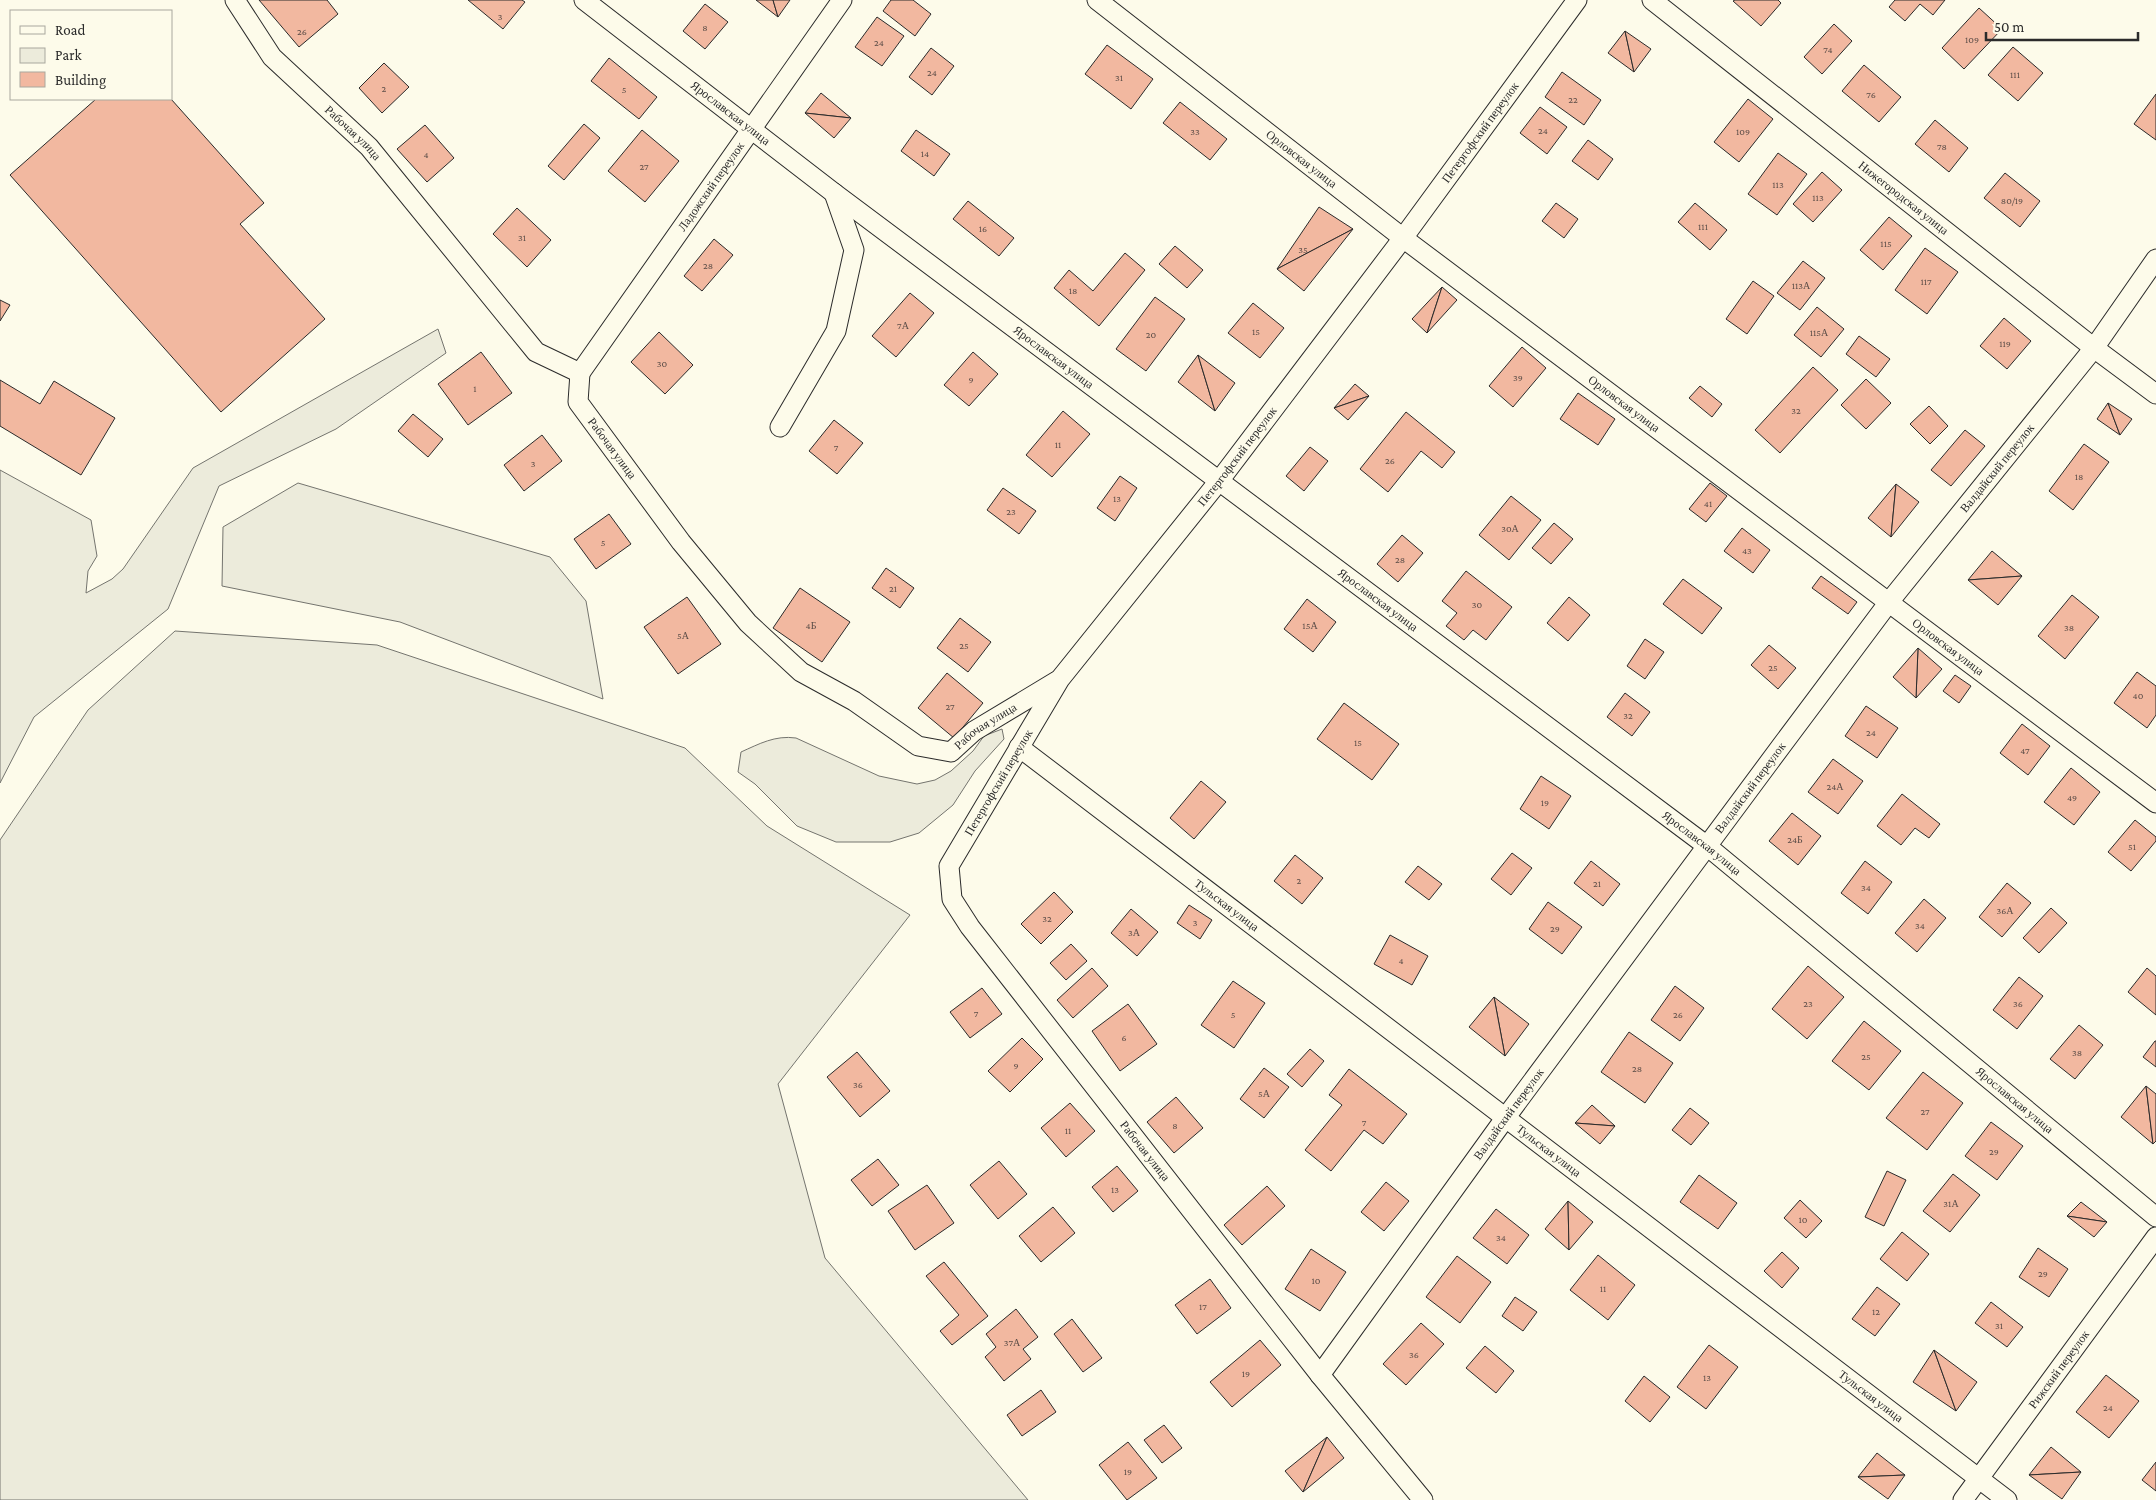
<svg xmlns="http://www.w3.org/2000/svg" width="2156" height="1500" font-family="'Crimson Pro',serif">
<rect width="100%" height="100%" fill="#fdfbea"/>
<!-- green -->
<g fill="#ecebdb" stroke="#74746e">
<polygon points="438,329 446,353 336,429 219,486 168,609 34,717 0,783 0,470 91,520 97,556 88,571 86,593 112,579 123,569 193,468"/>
<polygon points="298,483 550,557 586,601 603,699 400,622 222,586 223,527"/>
<polygon points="175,631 377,645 685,748 767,826 910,915 778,1084 825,1258 1028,1500 0,1500 0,840 88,710"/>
<path d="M1002,729L1004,739L975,771L953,805L919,833L890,842H836L797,826L755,784L738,772L741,752C759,744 775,735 796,738L879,776L917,784L935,780L951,771L973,751L984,736Z"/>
</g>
<!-- building -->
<g fill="#f2b8a0" stroke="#2b2b2b">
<polygon points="259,0 327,0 338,14 299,47"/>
<polygon points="468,0 522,0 525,2 503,29"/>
<polygon points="756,0 773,0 778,17"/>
<polygon points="773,0 790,0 778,17"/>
<polygon points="891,0 913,0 931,14 915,36 883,11"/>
<polygon points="1735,0 1778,0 1781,3 1761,26 1733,1"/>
<polygon points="1895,0 1945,0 1933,15 1920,4 1905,21 1889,7"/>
<polygon points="705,4 728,22 705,49 683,31"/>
<polygon points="1979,8 2002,29 1964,69 1942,48"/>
<polygon points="877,17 904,36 882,66 855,47"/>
<polygon points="1834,24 1852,41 1822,74 1804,57"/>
<polygon points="1625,31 1634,72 1608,53"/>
<polygon points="1625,31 1651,49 1634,72"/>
<polygon points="1107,45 1153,79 1131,109 1085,74"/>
<polygon points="2013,47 2043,73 2018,101 1988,75"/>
<polygon points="931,48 954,66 932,95 909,77"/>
<polygon points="609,58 657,97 639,119 591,81"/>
<polygon points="384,63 409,87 382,113 359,88"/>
<polygon points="1864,65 1901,97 1879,122 1842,91"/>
<polygon points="1562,72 1601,100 1584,125 1545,97"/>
<polygon points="821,93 851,118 805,113"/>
<polygon points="2156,94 2156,140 2134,124"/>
<polygon points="96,99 171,99 264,203 240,224 325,319 221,412 10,175"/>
<polygon points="1748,99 1773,119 1739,162 1714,142"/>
<polygon points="1180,102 1227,139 1210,160 1163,123"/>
<polygon points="1540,107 1567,127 1547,154 1520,133"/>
<polygon points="805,113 851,118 834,138"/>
<polygon points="1935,120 1968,148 1949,172 1915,144"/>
<polygon points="584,124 600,138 564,180 548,166"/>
<polygon points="425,125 454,158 427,182 397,149"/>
<polygon points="642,130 679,161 645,202 608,171"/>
<polygon points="916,130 950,154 934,176 901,151"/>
<polygon points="1588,140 1613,159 1598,180 1572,161"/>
<polygon points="1778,153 1807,174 1777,215 1748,194"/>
<polygon points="1822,172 1842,190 1813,222 1793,204"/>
<polygon points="2005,173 2040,201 2020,227 1984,198"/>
<polygon points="968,201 1014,238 999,256 953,219"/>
<polygon points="1556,203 1578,219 1564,238 1542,221"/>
<polygon points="1695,203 1727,230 1710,250 1678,222"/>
<polygon points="1319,207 1353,229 1277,269"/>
<polygon points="517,208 551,240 527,267 493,234"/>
<polygon points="1889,217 1912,236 1883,270 1860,250"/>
<polygon points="1353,229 1304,291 1277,269"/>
<polygon points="714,239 733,255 702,291 684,276"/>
<polygon points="1175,246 1203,270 1187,288 1159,264"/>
<polygon points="1925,248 1958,272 1927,314 1895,290"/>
<polygon points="1125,253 1145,270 1099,326 1054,288 1069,270 1093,291"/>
<polygon points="1803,261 1825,278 1800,310 1777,293"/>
<polygon points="1753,281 1774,296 1747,334 1726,319"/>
<polygon points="1442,287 1427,333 1412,319"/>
<polygon points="1442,287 1457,300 1427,333"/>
<polygon points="910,293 934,313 896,357 872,336"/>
<polygon points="1155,297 1185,319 1146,371 1116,349"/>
<polygon points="0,300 10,305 0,321"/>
<polygon points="1253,303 1284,328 1260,358 1228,333"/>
<polygon points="1817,307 1844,329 1821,357 1794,335"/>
<polygon points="2004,318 2031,341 2007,369 1980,346"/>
<polygon points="659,332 693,365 665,394 631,362"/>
<polygon points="1859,336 1890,359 1876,377 1846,354"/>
<polygon points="1522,347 1546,368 1513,407 1489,386"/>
<polygon points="481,352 512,393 468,425 438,384"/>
<polygon points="973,352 998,374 969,406 944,385"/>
<polygon points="1198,355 1215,411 1178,382"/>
<polygon points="1198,355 1235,383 1215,411"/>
<polygon points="1813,367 1838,390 1780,453 1755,430"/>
<polygon points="1866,379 1891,403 1866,429 1841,405"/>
<polygon points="0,380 40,404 54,381 115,418 81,475 0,426"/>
<polygon points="1355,384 1369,396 1334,408"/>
<polygon points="1700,386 1722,404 1712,417 1689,398"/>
<polygon points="1578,393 1615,419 1598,445 1560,419"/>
<polygon points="1369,396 1348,420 1334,408"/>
<polygon points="2108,403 2120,435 2097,419"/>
<polygon points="2108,403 2132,419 2120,435"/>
<polygon points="1929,406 1948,426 1930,444 1910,424"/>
<polygon points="1063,411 1090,434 1052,477 1026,455"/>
<polygon points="1406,412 1455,452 1442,468 1421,451 1388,492 1360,469"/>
<polygon points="413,414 443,439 428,457 398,431"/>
<polygon points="834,420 863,443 837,474 809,451"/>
<polygon points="1965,430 1985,446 1951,486 1931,470"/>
<polygon points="542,435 562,461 524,491 504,465"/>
<polygon points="2084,444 2109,462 2073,510 2049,491"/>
<polygon points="1310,447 1328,461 1304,491 1286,476"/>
<polygon points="1120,476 1137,488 1115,521 1097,508"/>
<polygon points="1710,483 1727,496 1706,522 1689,509"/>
<polygon points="1896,484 1891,537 1868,518"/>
<polygon points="1896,484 1919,502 1891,537"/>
<polygon points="1003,488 1036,511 1019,534 987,510"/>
<polygon points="1511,496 1541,520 1509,560 1479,535"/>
<polygon points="609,514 631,544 596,569 574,539"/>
<polygon points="1554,523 1573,539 1551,564 1532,548"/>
<polygon points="1742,528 1770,550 1753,573 1724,551"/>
<polygon points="1402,535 1423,553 1398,582 1377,564"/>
<polygon points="1992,551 2022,576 1968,580"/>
<polygon points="886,568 914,588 900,608 872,588"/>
<polygon points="1466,571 1512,607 1486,640 1473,630 1464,640 1446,626 1457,613 1442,601"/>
<polygon points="1821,576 1857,602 1848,614 1812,588"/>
<polygon points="2022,576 1998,605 1968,580"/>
<polygon points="1683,579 1722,608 1702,634 1663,604"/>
<polygon points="800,588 850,622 822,662 773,628"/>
<polygon points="2072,595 2099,617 2065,659 2038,636"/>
<polygon points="687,597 721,644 678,674 644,627"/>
<polygon points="1569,597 1590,615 1568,641 1547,623"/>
<polygon points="1307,599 1336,622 1313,652 1284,629"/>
<polygon points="960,618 991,642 968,672 937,648"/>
<polygon points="1645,639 1664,652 1645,679 1627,666"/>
<polygon points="1769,645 1796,668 1778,689 1751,665"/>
<polygon points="1918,648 1942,669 1916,698"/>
<polygon points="1918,648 1916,698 1893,677"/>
<polygon points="2137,672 2156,686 2156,715 2147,728 2114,703"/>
<polygon points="947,673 983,703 954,738 918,708"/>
<polygon points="1955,675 1971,686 1959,703 1943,691"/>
<polygon points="1625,693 1650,712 1632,736 1607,717"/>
<polygon points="1344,703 1399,744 1372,780 1317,739"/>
<polygon points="1866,706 1898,728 1877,758 1845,736"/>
<polygon points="2022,724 2050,746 2028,775 2000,753"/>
<polygon points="1833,759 1863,781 1838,814 1808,792"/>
<polygon points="2071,768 2100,792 2074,825 2044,802"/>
<polygon points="1541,776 1571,796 1549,829 1520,809"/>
<polygon points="1201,781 1226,802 1194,839 1170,818"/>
<polygon points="1902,794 1940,824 1929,838 1915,828 1901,845 1877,826"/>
<polygon points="1792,813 1821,836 1798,865 1769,841"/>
<polygon points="2135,820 2156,837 2156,841 2131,871 2108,852"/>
<polygon points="1512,853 1532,868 1511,895 1491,879"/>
<polygon points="1295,855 1323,878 1302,904 1274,881"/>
<polygon points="1591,861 1620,884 1603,906 1574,883"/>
<polygon points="1865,861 1892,882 1868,914 1841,893"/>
<polygon points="1418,866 1442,884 1429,900 1405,882"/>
<polygon points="2007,883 2031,903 2002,937 1979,917"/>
<polygon points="1054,892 1073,912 1041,944 1021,924"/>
<polygon points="1924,899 1946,918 1917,952 1895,933"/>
<polygon points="1548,902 1582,927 1562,954 1529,929"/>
<polygon points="1189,905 1212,920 1200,939 1177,923"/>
<polygon points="2051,908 2067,923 2039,953 2023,938"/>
<polygon points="1131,909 1158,932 1137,956 1111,933"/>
<polygon points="1390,935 1428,956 1412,985 1374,964"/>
<polygon points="1071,944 1087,961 1066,980 1050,963"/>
<polygon points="1808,966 1844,997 1807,1039 1772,1009"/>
<polygon points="1092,968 1108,986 1073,1018 1057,1000"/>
<polygon points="2147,968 2156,976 2156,1015 2128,992"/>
<polygon points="2019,977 2043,996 2017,1029 1993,1010"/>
<polygon points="1233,981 1265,1003 1234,1048 1201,1025"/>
<polygon points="1675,986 1704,1008 1680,1041 1651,1020"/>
<polygon points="982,988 1002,1014 970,1038 950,1012"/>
<polygon points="1494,997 1529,1024 1505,1056"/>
<polygon points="1494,997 1505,1056 1469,1027"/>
<polygon points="1128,1004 1157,1044 1120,1071 1092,1031"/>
<polygon points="1864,1021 1901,1051 1869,1090 1832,1061"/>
<polygon points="2079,1025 2103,1045 2075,1079 2050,1059"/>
<polygon points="1629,1032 1673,1063 1645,1103 1601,1072"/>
<polygon points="1022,1038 1043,1059 1010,1092 988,1071"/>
<polygon points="2155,1041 2156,1041 2156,1067 2143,1057"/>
<polygon points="1310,1049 1324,1061 1302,1087 1287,1074"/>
<polygon points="857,1052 890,1091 860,1117 827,1077"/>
<polygon points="1264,1068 1289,1087 1264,1118 1240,1099"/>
<polygon points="1349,1069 1407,1114 1383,1144 1364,1130 1331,1171 1305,1150 1342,1105 1329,1095"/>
<polygon points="1923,1072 1963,1103 1927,1150 1886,1118"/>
<polygon points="2146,1086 2153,1144 2121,1117"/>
<polygon points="2146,1086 2156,1094 2156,1141 2153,1144"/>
<polygon points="1176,1097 1203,1128 1174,1153 1147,1122"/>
<polygon points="1070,1103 1095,1131 1066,1157 1041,1128"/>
<polygon points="1592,1105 1615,1126 1575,1123"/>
<polygon points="1690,1108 1709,1123 1691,1145 1672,1130"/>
<polygon points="1991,1122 2023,1146 1997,1180 1965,1156"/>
<polygon points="1575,1123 1615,1126 1600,1144"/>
<polygon points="878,1159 899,1185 872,1206 851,1180"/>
<polygon points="999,1161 1027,1194 998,1219 970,1185"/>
<polygon points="1117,1166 1138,1191 1113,1212 1092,1187"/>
<polygon points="1887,1171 1906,1180 1884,1226 1865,1217"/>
<polygon points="1953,1174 1980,1195 1950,1232 1923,1211"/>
<polygon points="1699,1175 1737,1203 1718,1229 1680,1202"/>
<polygon points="1386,1182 1409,1201 1384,1231 1361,1212"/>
<polygon points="927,1185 954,1223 915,1250 888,1211"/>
<polygon points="1267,1186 1285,1206 1242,1245 1224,1225"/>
<polygon points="1800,1200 1822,1221 1806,1238 1784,1218"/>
<polygon points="1568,1201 1569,1250 1545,1229"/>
<polygon points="1568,1201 1593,1222 1569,1250"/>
<polygon points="2081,1202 2107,1222 2067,1216"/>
<polygon points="1053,1207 1075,1233 1041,1262 1019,1236"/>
<polygon points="1496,1209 1529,1235 1507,1264 1473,1238"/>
<polygon points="2067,1216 2107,1222 2094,1237"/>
<polygon points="1902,1232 1929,1254 1907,1281 1880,1259"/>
<polygon points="2038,1248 2068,1269 2049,1297 2019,1277"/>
<polygon points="1311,1249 1346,1272 1320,1311 1285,1289"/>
<polygon points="1782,1252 1799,1268 1782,1288 1764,1271"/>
<polygon points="1598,1255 1635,1285 1608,1320 1570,1290"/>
<polygon points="1457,1256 1491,1282 1460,1323 1426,1297"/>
<polygon points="944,1262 988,1316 952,1345 940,1331 959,1315 926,1276"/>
<polygon points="1210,1279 1231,1308 1197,1334 1175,1305"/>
<polygon points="1877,1287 1900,1304 1875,1336 1852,1319"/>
<polygon points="1515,1297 1537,1312 1523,1331 1502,1316"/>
<polygon points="1991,1302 2023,1327 2007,1347 1975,1323"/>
<polygon points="1016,1309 1038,1337 1023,1349 1031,1359 1004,1381 985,1357 996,1347 986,1334"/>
<polygon points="1072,1319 1102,1358 1083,1372 1054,1334"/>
<polygon points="1421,1323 1444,1344 1406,1385 1383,1364"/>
<polygon points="1260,1340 1281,1365 1232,1407 1210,1382"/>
<polygon points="1709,1345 1738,1367 1706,1409 1677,1387"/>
<polygon points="1485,1346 1514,1371 1496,1393 1466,1368"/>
<polygon points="1934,1350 1956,1411 1913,1382"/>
<polygon points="1934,1350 1977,1382 1956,1411"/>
<polygon points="2106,1375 2139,1401 2109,1438 2076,1412"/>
<polygon points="1644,1376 1670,1397 1650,1422 1625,1401"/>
<polygon points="1041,1390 1056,1412 1022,1436 1007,1415"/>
<polygon points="1164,1425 1182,1448 1162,1463 1144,1440"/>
<polygon points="1327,1437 1303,1492 1285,1471"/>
<polygon points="1327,1437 1344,1458 1303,1492"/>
<polygon points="1128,1442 1157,1478 1127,1500 1099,1465"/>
<polygon points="2051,1447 2081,1472 2029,1475"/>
<polygon points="1877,1453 1905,1475 1858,1477"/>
<polygon points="2156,1462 2156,1491 2142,1480"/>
<polygon points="2081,1472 2062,1499 2029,1475"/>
<polygon points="1905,1475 1888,1499 1858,1477"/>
</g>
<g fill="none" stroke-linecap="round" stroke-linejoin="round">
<!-- minor casing -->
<g stroke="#2b2b2b" stroke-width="21">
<g id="minor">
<path id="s1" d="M235,0L272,57L369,147L536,352L580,373L578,402L681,542L748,623L801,672L854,701L918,746L951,752L974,731L1057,681"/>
<path id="s2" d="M584,0L834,193L1707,846L2156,1217"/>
<path id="s3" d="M1097,0L1403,238L2156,803"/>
<path id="s4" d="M1652,0L2094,348L2156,394"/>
<path id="s5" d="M580,373L842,0"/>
<polyline points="780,427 836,331 854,250 834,193"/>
<path id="s6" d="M1019,747L2007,1500"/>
<path id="s7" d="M1320,1375L1506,1117L1782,745L1889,602L2094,348L2156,259"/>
<path id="s8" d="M1423,1500L1320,1375L970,927L952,899L949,866L1060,679L1219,481L1403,238L1577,0"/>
<path id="s9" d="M1963,1500L2156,1237"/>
</g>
</g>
<!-- minor -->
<use href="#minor" stroke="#fdfbea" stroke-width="19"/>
</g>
<g text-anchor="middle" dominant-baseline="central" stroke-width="4" stroke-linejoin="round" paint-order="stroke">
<!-- number labels -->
<g font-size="10" fill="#5d4e48">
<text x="500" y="16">3</text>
<text x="705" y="27">8</text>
<text x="302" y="31">26</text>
<text x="1972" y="39">109</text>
<text x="879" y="42">24</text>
<text x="1828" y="49">74</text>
<text x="932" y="72">24</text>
<text x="2015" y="74">111</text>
<text x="1119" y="77">31</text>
<text x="384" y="88">2</text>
<text x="624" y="89">5</text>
<text x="1871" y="94">76</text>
<text x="1573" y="99">22</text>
<text x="1543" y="130">24</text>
<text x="1195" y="131">33</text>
<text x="1743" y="131">109</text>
<text x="1942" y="146">78</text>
<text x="925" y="153">14</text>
<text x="426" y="154">4</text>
<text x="644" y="166">27</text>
<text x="1778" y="184">113</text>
<text x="1818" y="197">113</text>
<text x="2012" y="200">80/19</text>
<text x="1703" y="226">111</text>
<text x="983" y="228">16</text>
<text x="522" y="237">31</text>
<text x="1886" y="243">115</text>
<text x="1303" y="249">35</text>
<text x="708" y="265">28</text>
<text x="1926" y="281">117</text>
<text x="1801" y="285">113А</text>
<text x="1073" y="290">18</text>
<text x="903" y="325">7А</text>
<text x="1256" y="331">15</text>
<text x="1819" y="332">115А</text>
<text x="1151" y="334">20</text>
<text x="2005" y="343">119</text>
<text x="662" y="363">30</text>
<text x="1518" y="377">39</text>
<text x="971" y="379">9</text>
<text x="475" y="388">1</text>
<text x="1796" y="410">32</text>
<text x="1058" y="444">11</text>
<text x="836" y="447">7</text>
<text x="1390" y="460">26</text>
<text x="533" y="463">3</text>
<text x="2079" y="476">18</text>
<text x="1117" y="498">13</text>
<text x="1708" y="503">41</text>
<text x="1011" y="511">23</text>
<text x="1510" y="528">30А</text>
<text x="603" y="542">5</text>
<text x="1747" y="550">43</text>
<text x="1400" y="559">28</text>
<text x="893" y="588">21</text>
<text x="1477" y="604">30</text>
<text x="811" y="625">4Б</text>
<text x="1310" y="625">15А</text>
<text x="2069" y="627">38</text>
<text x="683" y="635">5А</text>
<text x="964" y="645">25</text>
<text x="1773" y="667">25</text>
<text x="2138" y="695">40</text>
<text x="950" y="706">27</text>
<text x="1628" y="715">32</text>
<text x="1871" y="732">24</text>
<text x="1358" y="742">15</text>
<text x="2025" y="750">47</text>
<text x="1835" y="786">24А</text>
<text x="2072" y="797">49</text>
<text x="1545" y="802">19</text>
<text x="1795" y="839">24Б</text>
<text x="2132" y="846">51</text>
<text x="1299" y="880">2</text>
<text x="1597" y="883">21</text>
<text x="1866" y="887">34</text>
<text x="2005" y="910">36А</text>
<text x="1047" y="918">32</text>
<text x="1195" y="922">3</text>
<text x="1920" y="925">34</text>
<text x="1555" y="928">29</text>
<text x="1134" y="932">3А</text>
<text x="1401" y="960">4</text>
<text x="1808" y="1003">23</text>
<text x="2018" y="1003">36</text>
<text x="976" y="1013">7</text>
<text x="1233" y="1014">5</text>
<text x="1678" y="1014">26</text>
<text x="1124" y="1037">6</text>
<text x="2077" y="1052">38</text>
<text x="1866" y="1056">25</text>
<text x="1016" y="1065">9</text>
<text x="1637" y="1068">28</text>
<text x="858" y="1084">36</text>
<text x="1264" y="1093">5А</text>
<text x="1925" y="1111">27</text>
<text x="1364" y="1122">7</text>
<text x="1175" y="1125">8</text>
<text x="1068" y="1130">11</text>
<text x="1994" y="1151">29</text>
<text x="1115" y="1189">13</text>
<text x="1951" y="1203">31А</text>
<text x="1803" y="1219">10</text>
<text x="1501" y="1237">34</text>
<text x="2043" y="1273">29</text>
<text x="1316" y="1280">10</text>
<text x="1603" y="1288">11</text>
<text x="1203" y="1306">17</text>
<text x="1876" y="1311">12</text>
<text x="1999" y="1325">31</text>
<text x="1012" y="1342">37А</text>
<text x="1414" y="1354">36</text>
<text x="1246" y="1373">19</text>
<text x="1707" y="1377">13</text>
<text x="2108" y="1407">24</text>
<text x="1128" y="1471">19</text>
</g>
<!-- street labels -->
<g font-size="12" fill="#2b2b2b" stroke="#fdfbea">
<text stroke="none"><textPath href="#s2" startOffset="185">Ярославская улица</textPath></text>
<text stroke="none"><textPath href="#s8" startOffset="1704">Петергофский переулок</textPath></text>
<text stroke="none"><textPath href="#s1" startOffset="179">Рабочая улица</textPath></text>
<text stroke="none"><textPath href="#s3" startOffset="259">Орловская улица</textPath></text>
<text stroke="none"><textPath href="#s5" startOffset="228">Ладожский переулок</textPath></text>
<text stroke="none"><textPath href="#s4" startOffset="320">Нижегородская улица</textPath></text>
<text stroke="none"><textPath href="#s2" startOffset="590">Ярославская улица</textPath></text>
<text stroke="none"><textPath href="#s3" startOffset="664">Орловская улица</textPath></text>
<text stroke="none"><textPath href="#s1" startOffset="600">Рабочая улица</textPath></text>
<text stroke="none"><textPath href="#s8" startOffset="1299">Петергофский переулок</textPath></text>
<text stroke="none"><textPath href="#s7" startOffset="1132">Валдайский переулок</textPath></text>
<text stroke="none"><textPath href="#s2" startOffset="995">Ярославская улица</textPath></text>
<text stroke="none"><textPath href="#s3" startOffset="1069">Орловская улица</textPath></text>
<text stroke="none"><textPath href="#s1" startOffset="1109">Рабочая улица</textPath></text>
<text stroke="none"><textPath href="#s8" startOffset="894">Петергофский переулок</textPath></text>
<text stroke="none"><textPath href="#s7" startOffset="728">Валдайский переулок</textPath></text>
<text stroke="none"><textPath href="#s2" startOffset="1400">Ярославская улица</textPath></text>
<text stroke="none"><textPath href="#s6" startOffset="261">Тульская улица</textPath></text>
<text stroke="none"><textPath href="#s2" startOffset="1805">Ярославская улица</textPath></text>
<text stroke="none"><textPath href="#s7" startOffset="322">Валдайский переулок</textPath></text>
<text stroke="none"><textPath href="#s6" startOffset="666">Тульская улица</textPath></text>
<text transform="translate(1145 1151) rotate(52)">Рабочая улица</text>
<text stroke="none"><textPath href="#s9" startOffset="162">Рижский переулок</textPath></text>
<text stroke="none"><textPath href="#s6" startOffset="1071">Тульская улица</textPath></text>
</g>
</g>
<!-- legend -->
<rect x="10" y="10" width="162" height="90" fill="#fdfbea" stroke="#a9a89e"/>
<rect x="20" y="26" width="25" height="8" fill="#fdfbea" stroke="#a9a89e"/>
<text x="55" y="35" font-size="15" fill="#2b2b2b">Road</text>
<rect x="20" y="48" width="25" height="15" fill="#ecebdb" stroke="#a9a89e"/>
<text x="55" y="60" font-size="15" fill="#2b2b2b">Park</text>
<rect x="20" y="72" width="25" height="15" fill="#f2b8a0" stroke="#a9a89e"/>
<text x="55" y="85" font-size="15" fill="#2b2b2b">Building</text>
<!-- scale -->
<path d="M1986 32v8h152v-8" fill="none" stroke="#2b2b2b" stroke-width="2.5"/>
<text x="1994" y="32" font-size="15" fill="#2b2b2b" stroke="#fdfbea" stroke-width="4" paint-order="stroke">50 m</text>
</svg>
